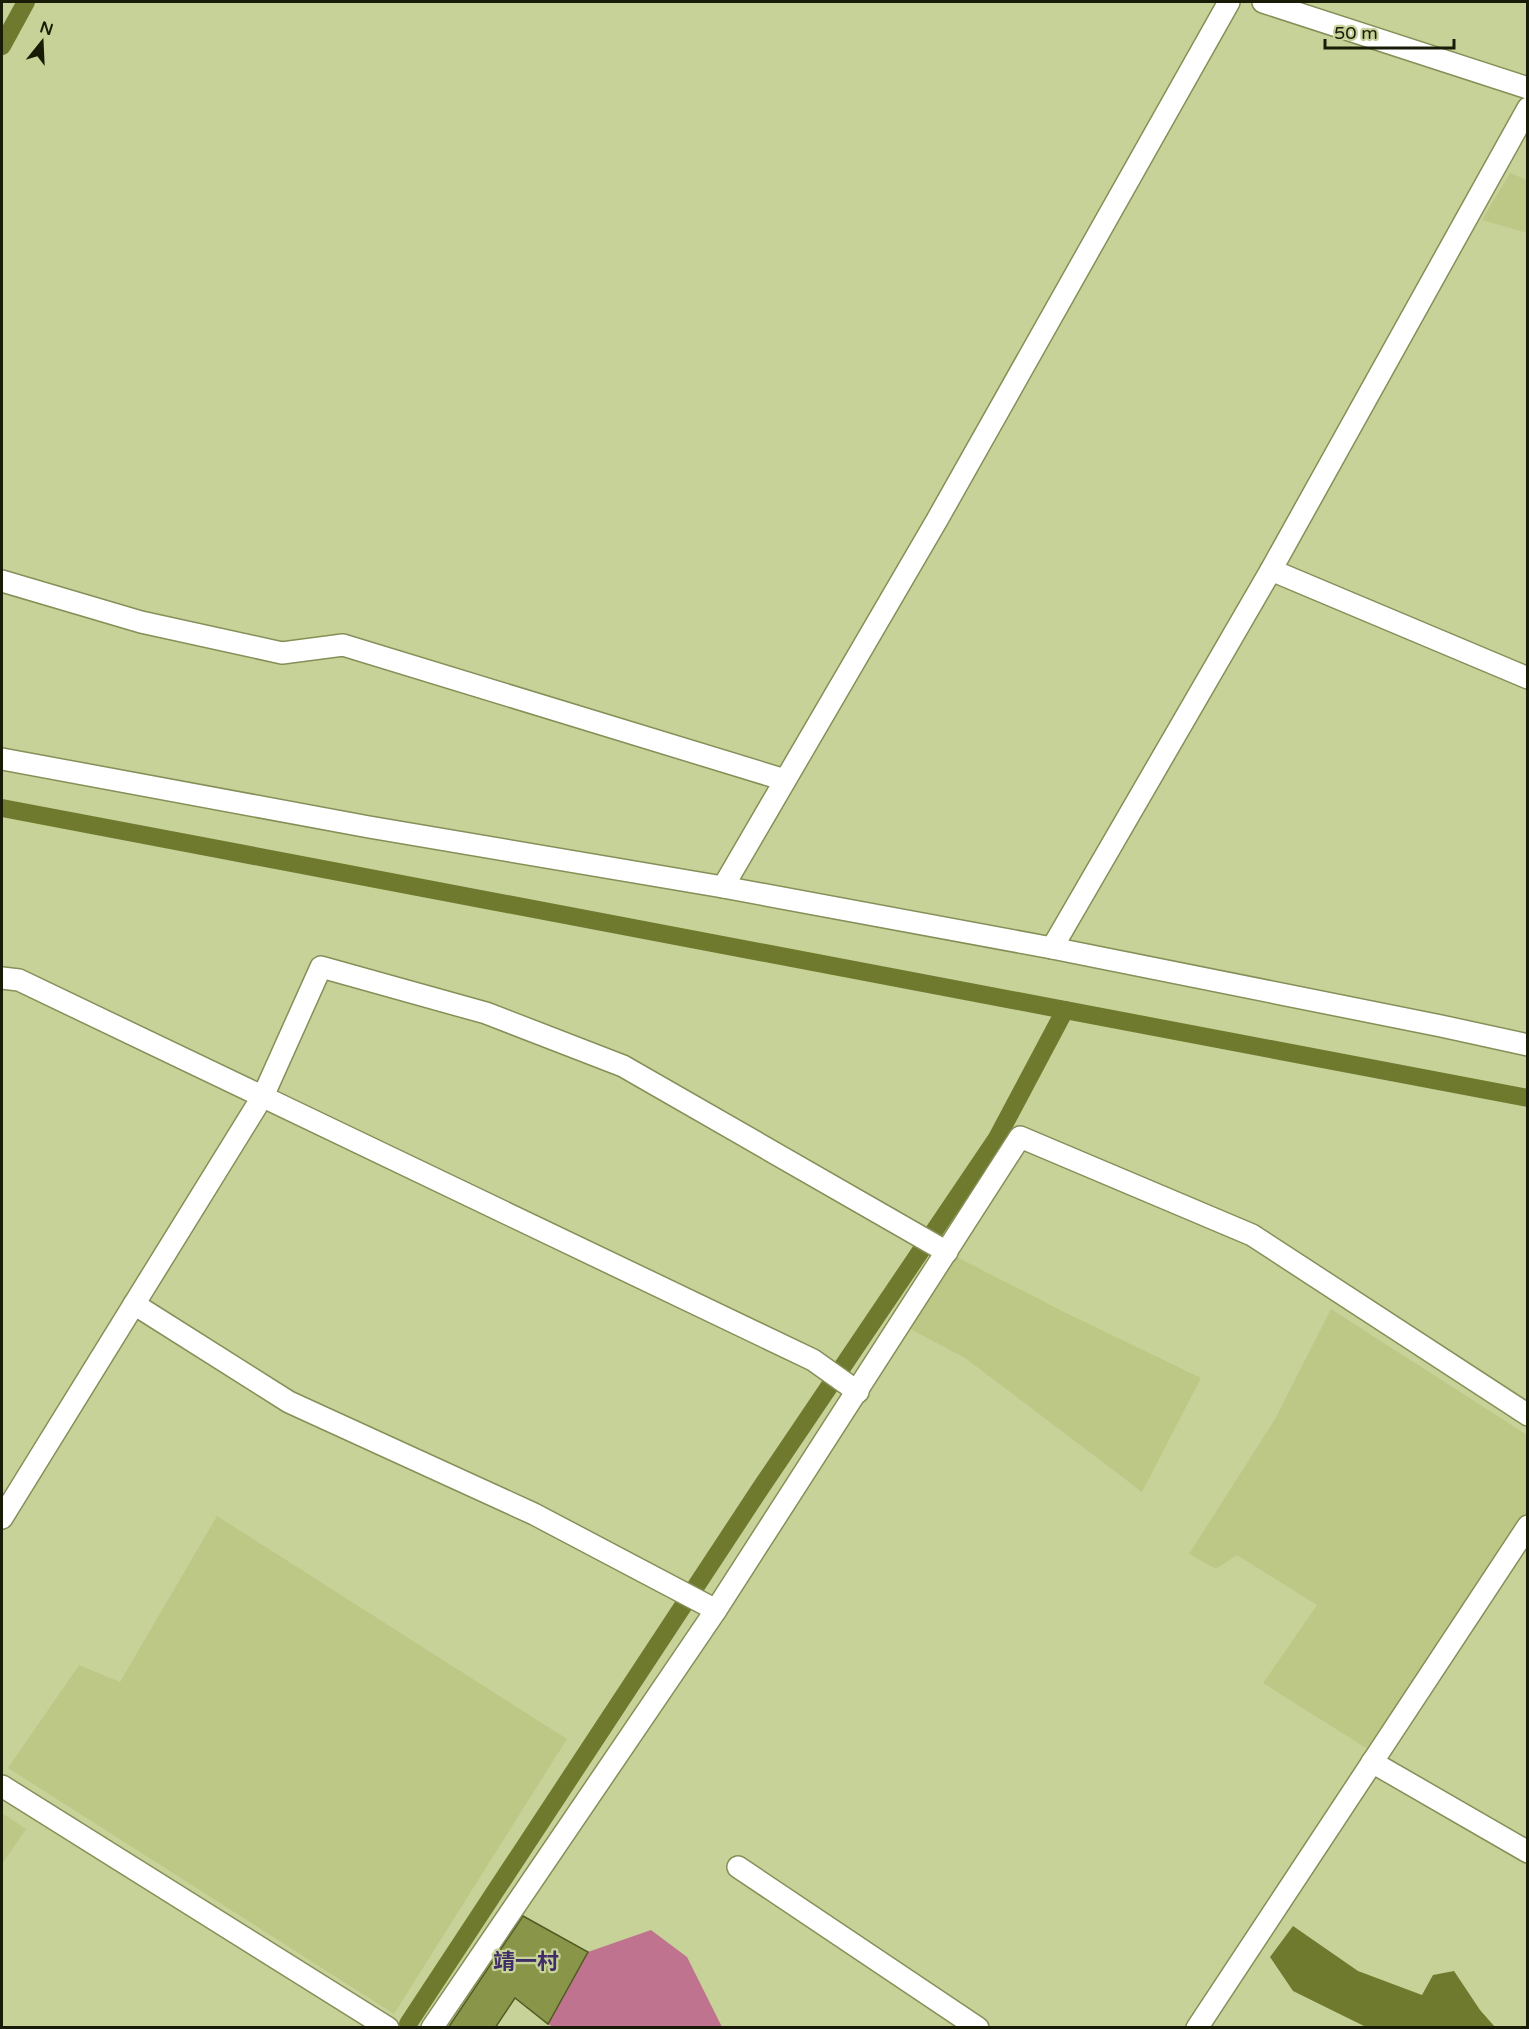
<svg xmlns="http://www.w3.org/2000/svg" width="1529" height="2029" font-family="'Varela Round','Noto Sans SC',sans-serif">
<rect width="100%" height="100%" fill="#c7d298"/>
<!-- built -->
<g fill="#bdc887">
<polygon points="1510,173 1527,180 1527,233 1482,220"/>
<polygon points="947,1252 1066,1313 1201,1378 1142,1492 965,1358 901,1324"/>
<polygon points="1331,1309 1527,1435 1527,1526 1377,1755 1263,1683 1317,1605 1237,1555 1216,1569 1189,1554 1275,1419"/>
<polygon points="217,1516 567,1739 394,2014 8,1768 79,1665 120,1682"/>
<polygon points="2,1813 26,1829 2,1864"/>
</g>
<!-- forest -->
<polygon fill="#bf738f" points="651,1930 687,1957 722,2027 555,2028 548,2024 588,1952"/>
<!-- water -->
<polygon fill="#6f7a2e" points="1293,1926 1358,1971 1422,1995 1433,1975 1454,1971 1480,2010 1495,2027 1366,2027 1293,1991 1270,1957"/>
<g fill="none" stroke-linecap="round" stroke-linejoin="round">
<!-- canal -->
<g stroke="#6f7a2e" stroke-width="18">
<polyline points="2,46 26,2"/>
<polyline points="2,808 1528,1098"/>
<polyline points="408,2024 760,1489 997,1138 1065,1010"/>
</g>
</g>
<!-- building -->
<polygon fill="#899549" stroke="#525a24" stroke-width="1.5" points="523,1916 588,1952 548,2024 515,1998 495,2028 448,2028"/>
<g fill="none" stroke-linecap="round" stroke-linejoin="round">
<!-- minor casing -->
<g stroke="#858f58" stroke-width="24">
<g id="minor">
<polyline points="1263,2 1528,88"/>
<polyline points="1271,570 1528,678"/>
<polyline points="2,581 141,622 282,653 343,645 785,780"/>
<polyline points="2,759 369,827 723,887 1052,948 1441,1026 1528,1045"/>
<polyline points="723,887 937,520 1229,2"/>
<polyline points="1052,948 1271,570 1528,108"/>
<polyline points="2,978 19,980 813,1360 858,1392"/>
<polyline points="134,1304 289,1402 534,1514 716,1610"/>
<polyline points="2,1518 264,1094 321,967 486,1013 623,1066 947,1252"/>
<polyline points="1372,1762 1528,1852"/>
<polyline points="2,1786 388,2028"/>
<polyline points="738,1867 978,2028"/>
<polyline points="432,2028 716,1610 1020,1137 1252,1235 1528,1415"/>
<polyline points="1197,2028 1528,1526"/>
</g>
</g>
<!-- minor -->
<use href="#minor" stroke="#fff" stroke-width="21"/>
</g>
<g text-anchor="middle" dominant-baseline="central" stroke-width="4.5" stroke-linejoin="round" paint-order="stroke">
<!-- quarter labels -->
<g font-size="22" font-weight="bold" fill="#402c67" stroke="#c7d298">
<text x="526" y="1962">靖一村</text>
</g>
</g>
<!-- border -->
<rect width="1529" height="2029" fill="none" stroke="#181c06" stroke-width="6"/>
<!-- north arrow -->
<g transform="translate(42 42) rotate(18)" stroke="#c7d298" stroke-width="4.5" paint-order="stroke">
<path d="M0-4.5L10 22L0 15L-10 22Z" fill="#181c06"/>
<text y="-9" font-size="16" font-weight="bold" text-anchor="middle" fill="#181c06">N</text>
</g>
<!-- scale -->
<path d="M1325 39v9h129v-9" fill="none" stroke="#181c06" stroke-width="3"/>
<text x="1334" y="39" font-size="18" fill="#181c06" stroke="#c7d298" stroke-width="4.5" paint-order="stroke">50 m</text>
</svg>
